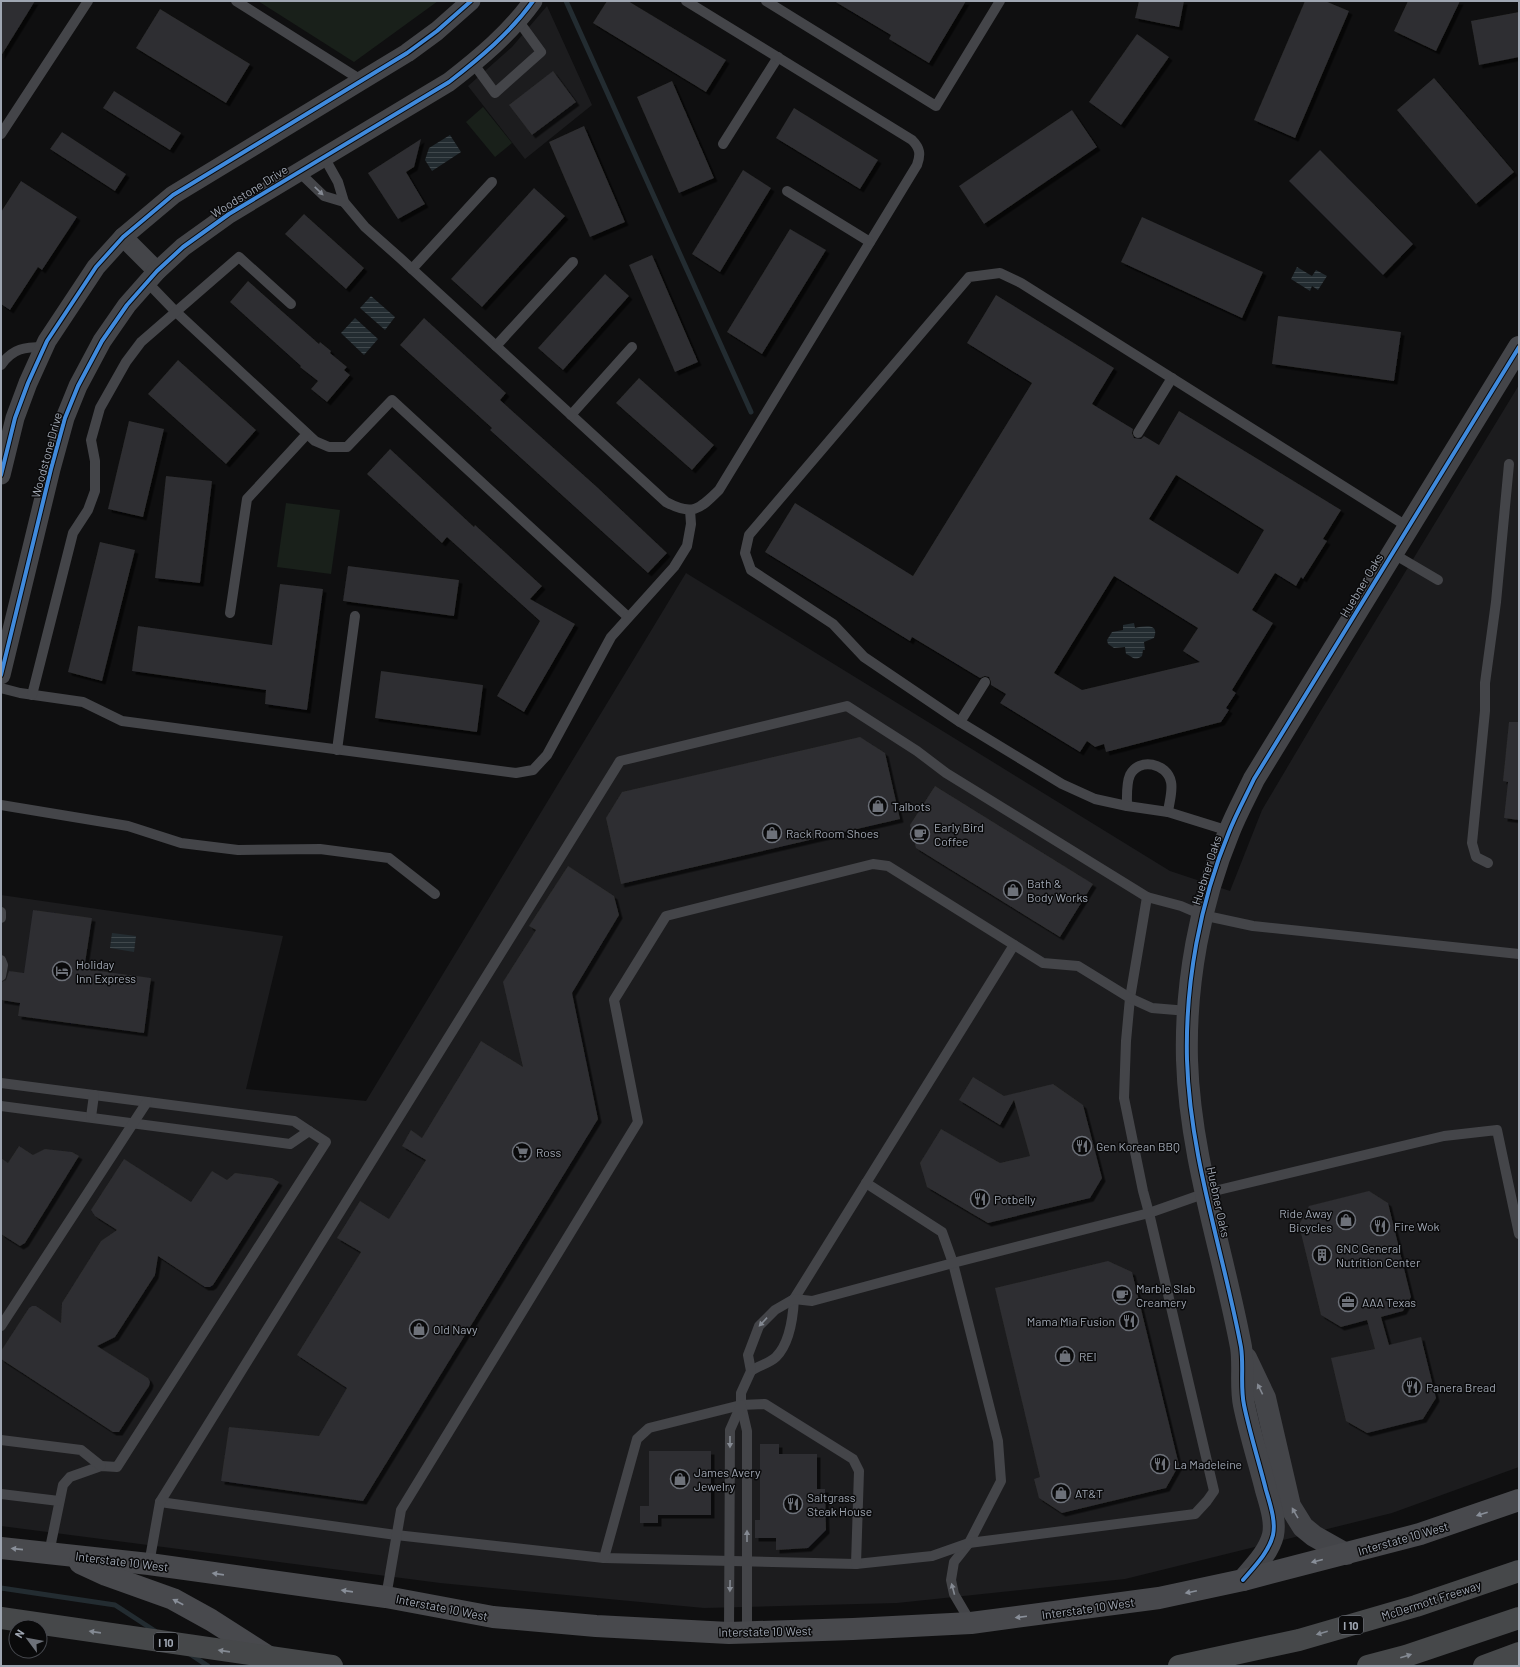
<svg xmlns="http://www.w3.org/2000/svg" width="1520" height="1667" font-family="Barlow,sans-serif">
<defs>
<pattern id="water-rules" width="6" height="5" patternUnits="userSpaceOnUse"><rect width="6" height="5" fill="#232c31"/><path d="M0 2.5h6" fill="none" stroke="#40484c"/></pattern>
<filter id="shadow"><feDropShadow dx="3.5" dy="3.5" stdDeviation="0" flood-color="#0009"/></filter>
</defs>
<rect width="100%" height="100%" fill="#0f0f10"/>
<!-- built -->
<g fill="#1c1c1e">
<polygon points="547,6 592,105 525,159 468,86 512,47"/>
<polygon points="1519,385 1519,1467 1392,1513 1125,1579 897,1603 704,1608 440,1583 1,1526 1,895 283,936 246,1089 366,1101 686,573 1170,871 1230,891 1262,810 1317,717"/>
</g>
<!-- green -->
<g fill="#19201a">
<polygon points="258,1 438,1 354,62"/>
<polygon points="483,107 512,143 495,157 466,122"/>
<polygon points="286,503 340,510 331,574 277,567"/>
</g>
<!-- water -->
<g fill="url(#water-rules)">
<polygon points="450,135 461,152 432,171 425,160 429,148"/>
<polygon points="1297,267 1312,276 1316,270 1327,276 1318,290 1312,286 1310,291 1291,279"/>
<polygon points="371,296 395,317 385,330 360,308"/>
<polygon points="355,318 378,339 364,355 341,333"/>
<path d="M1134,623L1135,628C1144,626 1160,623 1154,638L1144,642L1145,650H1143L1142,656C1134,662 1132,656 1126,654L1125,647L1114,648L1108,644L1107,640L1112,632L1123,630V625Z"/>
<polygon points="112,933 136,936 134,952 110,948"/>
</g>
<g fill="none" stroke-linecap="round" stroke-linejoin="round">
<!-- stream -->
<g stroke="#232c31" stroke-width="5">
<polyline points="566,1 751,412"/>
<polyline points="1,1588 115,1605 155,1631"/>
<polyline points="190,1654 208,1666"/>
</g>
</g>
<!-- building -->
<g fill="#2e2e30" fill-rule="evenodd" filter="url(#shadow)">
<polygon points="1,1 35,1 1,56"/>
<polygon points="607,1 628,1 726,60 706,92 593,23"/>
<polygon points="834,1 966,1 929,63 889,39 891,35"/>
<polygon points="1139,1 1184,1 1179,27 1135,18"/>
<polygon points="1305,1 1325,1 1349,11 1295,138 1254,120"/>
<polygon points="1408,1 1460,1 1436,51 1394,31"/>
<polygon points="160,9 250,64 226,103 136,48"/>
<polygon points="1519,12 1519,57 1479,65 1471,21"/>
<polygon points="1137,34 1169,57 1121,125 1089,102"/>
<polygon points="553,71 576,102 532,135 509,105"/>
<polygon points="1434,78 1514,172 1476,204 1397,110"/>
<polygon points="672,81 714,178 679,193 637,97"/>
<polygon points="114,91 181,133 170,150 103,108"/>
<polygon points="794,108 878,160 860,189 776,138"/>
<polygon points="1072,110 1097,147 984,224 959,186"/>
<polygon points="584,126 625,222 590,237 549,142"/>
<polygon points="62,132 126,174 115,191 50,149"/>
<polygon points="421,139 414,167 406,172 425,204 398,219 368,173"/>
<polygon points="1320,150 1413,244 1383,275 1289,181"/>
<polygon points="743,170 771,188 720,272 692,254"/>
<polygon points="21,181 77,217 42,270 38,267 10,310 1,304 1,212"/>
<polygon points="534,188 565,216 482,307 451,279"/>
<polygon points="304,214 364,268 346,289 285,234"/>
<polygon points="1142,217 1263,272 1242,318 1121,262"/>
<polygon points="790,229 826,250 762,354 727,332"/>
<polygon points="652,255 698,362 675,372 629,265"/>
<polygon points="605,274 629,296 563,370 538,348"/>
<polygon points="248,281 319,344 320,342 331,351 330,353 347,367 344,370 350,375 327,402 311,389 318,381 300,367 301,366 230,302"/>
<path d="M996,295L1114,368L1092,404L1133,429L1132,433L1134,438L1141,439L1144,436L1159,445L1179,411L1341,510L1323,539L1327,541L1303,579L1301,577L1296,586L1275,573L1252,610L1273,623L1232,690L1236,693L1226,708L1229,710L1221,722L1106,752L1104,744L1095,747L1087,741L1080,752L1000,703L1006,694L991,685V682L989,677L985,676L980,678L912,637L910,641L765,552L795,503L913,576L1032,383L967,343ZM1176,475L1264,530L1238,574L1149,519ZM1114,576L1198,628L1183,651L1200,662L1082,690L1054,673Z"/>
<polygon points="1278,316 1401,332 1394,381 1272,364"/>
<polygon points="424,318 506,393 500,400 598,488 667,553 648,573 490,430 492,428 400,345"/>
<polygon points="178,360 256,430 226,464 148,394"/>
<polygon points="639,378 714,445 692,470 616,403"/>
<polygon points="129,421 164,429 143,517 108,509"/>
<polygon points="390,449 474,527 475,525 542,586 530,599 575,624 524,712 497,696 540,621 447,537 442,543 367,474"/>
<polygon points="166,476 212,481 200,583 155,578"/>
<polygon points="100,542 135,550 102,681 68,672"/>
<polygon points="348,566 459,580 454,616 343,601"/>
<polygon points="280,584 323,589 307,710 265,704 266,690 132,671 138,626 272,645"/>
<polygon points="381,671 483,685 477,732 375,718"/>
<polygon points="1509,722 1519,722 1519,820 1504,818 1508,782 1503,781"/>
<polygon points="860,737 885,753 900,819 621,884 606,818 622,792"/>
<polygon points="935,786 1093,884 1060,937 916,848 910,825"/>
<polygon points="568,866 614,896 619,915 572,993 598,1119 363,1501 221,1481 229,1427 319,1436 347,1388 297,1355 361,1252 337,1238 360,1201 389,1219 426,1160 402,1146 411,1130 422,1138 481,1041 523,1067 503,982 536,930 529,926"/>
<polygon points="33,910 92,918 84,969 151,978 144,1033 18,1016 20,1003 1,1000 1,982 6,980 9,971 24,973"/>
<polygon points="973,1077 1004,1096 1053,1084 1083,1105 1102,1178 1090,1198 988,1223 927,1187 920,1163 941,1129 1000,1163 1030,1156 1014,1100 1000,1125 959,1100"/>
<polygon points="19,1146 33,1155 45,1149 72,1152 79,1156 25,1243 20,1246 1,1234 1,1158 8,1163"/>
<polygon points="124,1159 191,1202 212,1171 227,1180 235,1173 272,1178 279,1182 213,1285 210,1287 205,1287 158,1256 155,1275 115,1337 97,1346 148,1378 150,1382 149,1386 119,1432 113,1432 1,1359 1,1351 29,1308 32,1306 36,1306 61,1323 62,1303 101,1241 117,1230 95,1216 91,1210"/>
<polygon points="1369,1191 1388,1203 1411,1297 1403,1311 1381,1317 1389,1345 1421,1337 1436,1398 1423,1419 1367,1433 1346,1421 1331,1358 1375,1349 1367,1320 1341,1327 1321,1315 1299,1225 1309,1206"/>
<polygon points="1108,1261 1132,1272 1179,1465 1166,1488 1062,1513 1039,1498 1034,1479 1040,1477 995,1288"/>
<polygon points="760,1444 779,1444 779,1454 817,1454 817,1489 825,1489 826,1530 808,1548 776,1550 776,1538 755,1538 755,1520 760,1520"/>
<polygon points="649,1451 711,1451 711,1515 658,1515 658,1523 640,1523 640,1506 649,1506"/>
</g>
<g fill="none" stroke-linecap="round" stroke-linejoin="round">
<!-- service -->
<g stroke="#444549" stroke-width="10">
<polyline points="236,1 361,80"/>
<polyline points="766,1 936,106 1000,1"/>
<polyline points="473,63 495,93 541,52 517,19"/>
<polyline points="1,134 88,1"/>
<polyline points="723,144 778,57"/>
<path d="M324,157L338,182L344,202L365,227L400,258L666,502C692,516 699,510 719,490L917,165C921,154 920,148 912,140L686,1"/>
<polyline points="299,172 324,196 344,202"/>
<polyline points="787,191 870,242"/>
<polyline points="412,269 492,182"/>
<polyline points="147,282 175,311 315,441 329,447 347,447 392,400 628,617"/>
<polyline points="496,346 573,262"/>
<path d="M1,365C13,348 25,347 44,347"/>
<polyline points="571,415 632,347"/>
<polyline points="1138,433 1172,378"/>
<polyline points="1392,553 1438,580"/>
<polyline points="230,613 247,499 307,434"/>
<polyline points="1,688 20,693 83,702 122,721 516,773 533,770 547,755 611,637 674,567 687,546 691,524 690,510"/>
<polyline points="32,695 73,533 88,510 95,491 95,461 91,440 100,408 126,362 141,342 239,257 291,304"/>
<polyline points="960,722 985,682"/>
<polyline points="337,750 355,616"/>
<polyline points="1,805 128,826 181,843 238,850 320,849 389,858 435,894"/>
<path d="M1127,806C1127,797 1126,784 1130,775C1139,757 1167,763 1171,782C1173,791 1169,803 1168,812"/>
<polyline points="1229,831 1168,812 1127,806 1095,799 1062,784 960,722 864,657 833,624 751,570 745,553 749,535 969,277 1000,273 1021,283 1408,527"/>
<polyline points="1488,863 1476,857 1472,843 1485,711 1485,683 1496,602 1509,464"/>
<polyline points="1,912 1,918"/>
<polyline points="1,960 3,965 1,976"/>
<polyline points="1,1083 294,1121 309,1131"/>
<polyline points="1,1106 290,1144 309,1131 326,1142 117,1467 101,1466 70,1477 63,1485 49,1553"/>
<polyline points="91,1117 94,1095"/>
<polyline points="866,1183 942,1232 953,1263 998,1441 1001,1481 969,1543 954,1562 951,1580 954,1594 971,1623"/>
<polyline points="1,1326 147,1102"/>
<path d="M751,1371C758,1366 770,1363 776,1357C790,1343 793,1318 794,1299L1014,945"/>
<polyline points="1,1440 81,1450 101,1466"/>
<polyline points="1,1494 59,1501"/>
<polyline points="160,1502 396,1535 604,1558 856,1564 932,1556 969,1543 1195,1514 1207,1501 1214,1491 1149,1213 1143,1191 1124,1098 1126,1041 1130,998 1147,897"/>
<polyline points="604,1558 637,1439 649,1428 741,1405 765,1404 853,1459 859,1471 856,1564"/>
<polyline points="149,1564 160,1502 620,761 847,706 917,751 946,773 1147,897 1181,906 1202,915 1253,926 1519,954"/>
<polyline points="386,1597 401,1510 638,1122 614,1000 666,916 873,864 888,866 1043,963 1078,966 1130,998 1152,1008 1188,1011"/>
<polyline points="747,1631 747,1431 741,1405 741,1393 751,1371 748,1355 759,1326 775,1310 794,1299 812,1301 953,1263 1149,1213 1206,1193 1444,1136 1497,1130 1519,1234"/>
<polyline points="729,1633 730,1430 741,1405"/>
</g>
<!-- minor -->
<g stroke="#444549" stroke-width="19">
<polyline points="123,237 157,271"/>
<polyline points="1,475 15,418 28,383 47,341 96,267 123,237 173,195 407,53 437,31 471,1"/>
<path d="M1,675L51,469L65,418L78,386L102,341L127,305L157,271L183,247L229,214L449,82C480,58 510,33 533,1"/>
</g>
<!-- tertiary -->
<g stroke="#444549" stroke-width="22">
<polyline points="1246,1358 1265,1398 1290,1506 1303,1527 1314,1536 1346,1554"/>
<path d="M1243,1580C1254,1567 1269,1552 1273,1535C1276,1521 1270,1504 1266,1490C1259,1462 1250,1434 1244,1405C1240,1386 1244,1366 1241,1347C1223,1251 1190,1158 1187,1060C1185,983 1200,902 1229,832C1236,814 1246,796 1254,779L1519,347"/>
</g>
<!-- secondary -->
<g stroke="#48494d" stroke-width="22">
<polyline points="1,1548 149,1564 386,1597 493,1617 596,1626 729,1633 853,1629 971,1623 1159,1598 1243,1580 1420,1534 1519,1500"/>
<polyline points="80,1563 106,1575 173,1599 211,1620 272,1659"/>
</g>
<!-- motorway -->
<g stroke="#46484a" stroke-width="22">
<polyline points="1179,1666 1299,1640 1416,1606 1519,1571"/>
<polyline points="1368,1666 1406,1656 1519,1618"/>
<polyline points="1484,1666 1519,1653"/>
</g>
<!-- motorway-bridge -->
<polyline stroke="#46484a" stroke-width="22" points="1,1618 332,1666"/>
<!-- cycleway casing -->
<g stroke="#0a0a0b" stroke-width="6">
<g id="cycleway">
<polyline points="1,475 15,418 28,383 47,341 96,267 123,237 173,195 407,53 437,31 471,1"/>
<path d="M1,675L51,469L65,418L78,386L102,341L127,305L157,271L183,247L229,214L449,82C480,58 510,33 533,1"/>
<path d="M1243,1580C1254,1567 1269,1552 1273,1535C1276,1521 1270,1504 1266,1490C1259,1462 1250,1434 1244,1405C1240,1386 1244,1366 1241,1347C1223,1251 1190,1158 1187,1060C1185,983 1200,902 1229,832C1236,814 1246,796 1254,779L1519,347"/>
</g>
</g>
<!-- cycleway -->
<use href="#cycleway" stroke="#408adc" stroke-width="4"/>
</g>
<!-- one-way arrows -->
<defs><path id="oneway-solid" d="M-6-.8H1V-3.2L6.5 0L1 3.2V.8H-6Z"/></defs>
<g fill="#848992">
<use href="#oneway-solid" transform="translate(319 191) rotate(44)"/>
<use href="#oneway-solid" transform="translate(763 1322) rotate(133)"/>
<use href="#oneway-solid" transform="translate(1260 1389) rotate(-116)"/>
<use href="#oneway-solid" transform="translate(730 1442) rotate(90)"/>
<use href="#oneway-solid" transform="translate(1295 1513) rotate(-120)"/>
<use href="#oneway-solid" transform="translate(747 1536) rotate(-90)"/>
<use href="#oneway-solid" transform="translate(730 1586) rotate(91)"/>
<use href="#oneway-solid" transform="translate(953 1589) rotate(-105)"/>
</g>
<g fill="#898f99">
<use href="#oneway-solid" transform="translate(1482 1514) rotate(162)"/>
<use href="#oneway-solid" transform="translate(17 1549) rotate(-174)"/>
<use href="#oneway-solid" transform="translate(1317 1561) rotate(166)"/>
<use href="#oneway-solid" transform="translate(218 1574) rotate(-172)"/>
<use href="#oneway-solid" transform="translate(347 1591) rotate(-172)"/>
<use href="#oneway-solid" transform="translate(1191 1592) rotate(168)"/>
<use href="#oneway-solid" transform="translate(178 1602) rotate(-152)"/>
<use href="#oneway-solid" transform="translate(1021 1617) rotate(173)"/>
</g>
<g fill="#848a93">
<use href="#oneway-solid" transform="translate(95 1632) rotate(-172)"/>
<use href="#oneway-solid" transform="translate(1322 1633) rotate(164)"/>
<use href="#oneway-solid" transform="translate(224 1651) rotate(-172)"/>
<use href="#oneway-solid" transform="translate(1406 1656) rotate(-17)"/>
</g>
<!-- icons -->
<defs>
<g id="shop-ring" transform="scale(1)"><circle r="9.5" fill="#0a0a0b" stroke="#6d7179" stroke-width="1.5"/><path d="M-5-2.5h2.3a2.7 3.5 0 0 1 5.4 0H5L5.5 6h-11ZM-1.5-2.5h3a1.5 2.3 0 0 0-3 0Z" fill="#6d7179"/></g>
<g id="cafe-ring" transform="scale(1)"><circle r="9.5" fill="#0a0a0b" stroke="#6d7179" stroke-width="1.5"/><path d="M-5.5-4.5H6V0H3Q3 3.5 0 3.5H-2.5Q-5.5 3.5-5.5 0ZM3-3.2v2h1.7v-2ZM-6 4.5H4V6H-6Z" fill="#6d7179"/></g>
<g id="hotel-ring" transform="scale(1)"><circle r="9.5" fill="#0a0a0b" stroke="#6d7179" stroke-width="1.5"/><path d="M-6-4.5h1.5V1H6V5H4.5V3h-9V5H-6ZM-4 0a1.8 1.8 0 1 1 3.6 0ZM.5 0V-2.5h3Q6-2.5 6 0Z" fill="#6d7179"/></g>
<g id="restaurant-ring" transform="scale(1)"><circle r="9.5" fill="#0a0a0b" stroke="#6d7179" stroke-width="1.5"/><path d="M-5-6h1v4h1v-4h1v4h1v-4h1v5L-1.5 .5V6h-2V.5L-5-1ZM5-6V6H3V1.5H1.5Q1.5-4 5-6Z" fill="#6d7179"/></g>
<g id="supermarket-ring" transform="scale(1)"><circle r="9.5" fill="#0a0a0b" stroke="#6d7179" stroke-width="1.5"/><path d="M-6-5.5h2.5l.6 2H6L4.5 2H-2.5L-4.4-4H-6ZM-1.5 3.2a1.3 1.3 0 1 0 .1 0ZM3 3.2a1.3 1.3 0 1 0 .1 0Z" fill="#6d7179"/></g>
<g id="building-ring" transform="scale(1)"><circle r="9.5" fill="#0a0a0b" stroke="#6d7179" stroke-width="1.5"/><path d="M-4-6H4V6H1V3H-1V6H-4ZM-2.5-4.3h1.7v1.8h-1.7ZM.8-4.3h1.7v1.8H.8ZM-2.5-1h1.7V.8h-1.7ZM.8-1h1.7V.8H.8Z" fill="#6d7179"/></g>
<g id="office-ring" transform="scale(1)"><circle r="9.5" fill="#0a0a0b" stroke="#6d7179" stroke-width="1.5"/><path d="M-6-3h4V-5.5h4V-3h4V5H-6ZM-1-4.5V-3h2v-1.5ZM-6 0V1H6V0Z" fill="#6d7179"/></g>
</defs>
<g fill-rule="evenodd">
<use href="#shop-ring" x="878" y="806"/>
<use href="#shop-ring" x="772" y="833"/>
<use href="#cafe-ring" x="920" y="834"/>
<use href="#shop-ring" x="1013" y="890"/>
<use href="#hotel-ring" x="62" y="971"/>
<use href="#restaurant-ring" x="1082" y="1146"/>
<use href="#supermarket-ring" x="522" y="1152"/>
<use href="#restaurant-ring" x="980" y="1199"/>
<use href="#shop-ring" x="1346" y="1220"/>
<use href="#restaurant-ring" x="1380" y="1226"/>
<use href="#building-ring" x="1322" y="1255"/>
<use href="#cafe-ring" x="1122" y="1295"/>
<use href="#office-ring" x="1348" y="1302"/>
<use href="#restaurant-ring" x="1129" y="1321"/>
<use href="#shop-ring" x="419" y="1329"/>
<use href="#shop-ring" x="1065" y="1356"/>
<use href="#restaurant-ring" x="1412" y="1387"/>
<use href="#restaurant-ring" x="1160" y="1464"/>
<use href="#shop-ring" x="680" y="1479"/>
<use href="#shop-ring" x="1061" y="1493"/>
<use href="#restaurant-ring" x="793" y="1504"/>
</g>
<g text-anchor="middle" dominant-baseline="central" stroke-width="3" stroke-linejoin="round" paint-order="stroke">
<!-- shield labels -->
<g fill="#0a0a0b" stroke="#727780" stroke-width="1">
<rect x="1339" y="1616" width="24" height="18" rx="3"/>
<rect x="154" y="1633" width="24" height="18" rx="3"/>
</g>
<g font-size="11" font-weight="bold" fill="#9fa6b2">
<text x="1351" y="1625">I 10</text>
<text x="166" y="1642">I 10</text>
</g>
<!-- street labels -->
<g font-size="12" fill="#9fa6b2" stroke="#0a0a0b">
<text transform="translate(249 191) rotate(-32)">Woodstone Drive</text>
<text transform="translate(46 455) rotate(-75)">Woodstone Drive</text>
<text transform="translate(1361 585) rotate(-59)">Huebner Oaks</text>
<text transform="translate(1206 870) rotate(-72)">Huebner Oaks</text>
<text transform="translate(1219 1202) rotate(78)">Huebner Oaks</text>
<text transform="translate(1403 1538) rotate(-16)">Interstate 10 West</text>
<text transform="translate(122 1561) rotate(7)">Interstate 10 West</text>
<text transform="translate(1431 1600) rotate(-18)">McDermott Freeway</text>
<text transform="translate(442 1607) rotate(11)">Interstate 10 West</text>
<text transform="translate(1088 1608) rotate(-8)">Interstate 10 West</text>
<text transform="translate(765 1631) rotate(-1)">Interstate 10 West</text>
</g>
<!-- poi labels -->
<g font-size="12" fill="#9fa6b2" stroke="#0a0a0b" text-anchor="start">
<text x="892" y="806">Talbots</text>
<text x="934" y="827">Early Bird<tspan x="934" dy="14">Coffee</tspan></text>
<text x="786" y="833">Rack Room Shoes</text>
<text x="1027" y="883">Bath &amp;<tspan x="1027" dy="14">Body Works</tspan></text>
<text x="76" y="964">Holiday<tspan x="76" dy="14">Inn Express</tspan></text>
<text x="1096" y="1146">Gen Korean BBQ</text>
<text x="536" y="1152">Ross</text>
<text x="994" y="1199">Potbelly</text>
<text x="1332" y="1213" text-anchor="end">Ride Away<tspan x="1332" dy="14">Bicycles</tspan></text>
<text x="1394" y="1226">Fire Wok</text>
<text x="1336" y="1248">GNC General<tspan x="1336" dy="14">Nutrition Center</tspan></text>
<text x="1136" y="1288">Marble Slab<tspan x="1136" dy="14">Creamery</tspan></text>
<text x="1362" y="1302">AAA Texas</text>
<text x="1115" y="1321" text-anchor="end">Mama Mia Fusion</text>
<text x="433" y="1329">Old Navy</text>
<text x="1079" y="1356">REI</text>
<text x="1426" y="1387">Panera Bread</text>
<text x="1174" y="1464">La Madeleine</text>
<text x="694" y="1472">James Avery<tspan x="694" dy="14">Jewelry</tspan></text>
<text x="1075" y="1493">AT&amp;T</text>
<text x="807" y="1497">Saltgrass<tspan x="807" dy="14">Steak House</tspan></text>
</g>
</g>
<!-- border -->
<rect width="1520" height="1667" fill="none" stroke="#9fa6b2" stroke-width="4"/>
<!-- north arrow -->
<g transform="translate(28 1639) rotate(302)"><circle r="19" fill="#0a0a0b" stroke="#46484e"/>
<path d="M0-3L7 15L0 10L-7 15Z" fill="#6d7179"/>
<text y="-6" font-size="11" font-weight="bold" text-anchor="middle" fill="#9fa6b2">N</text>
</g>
</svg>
